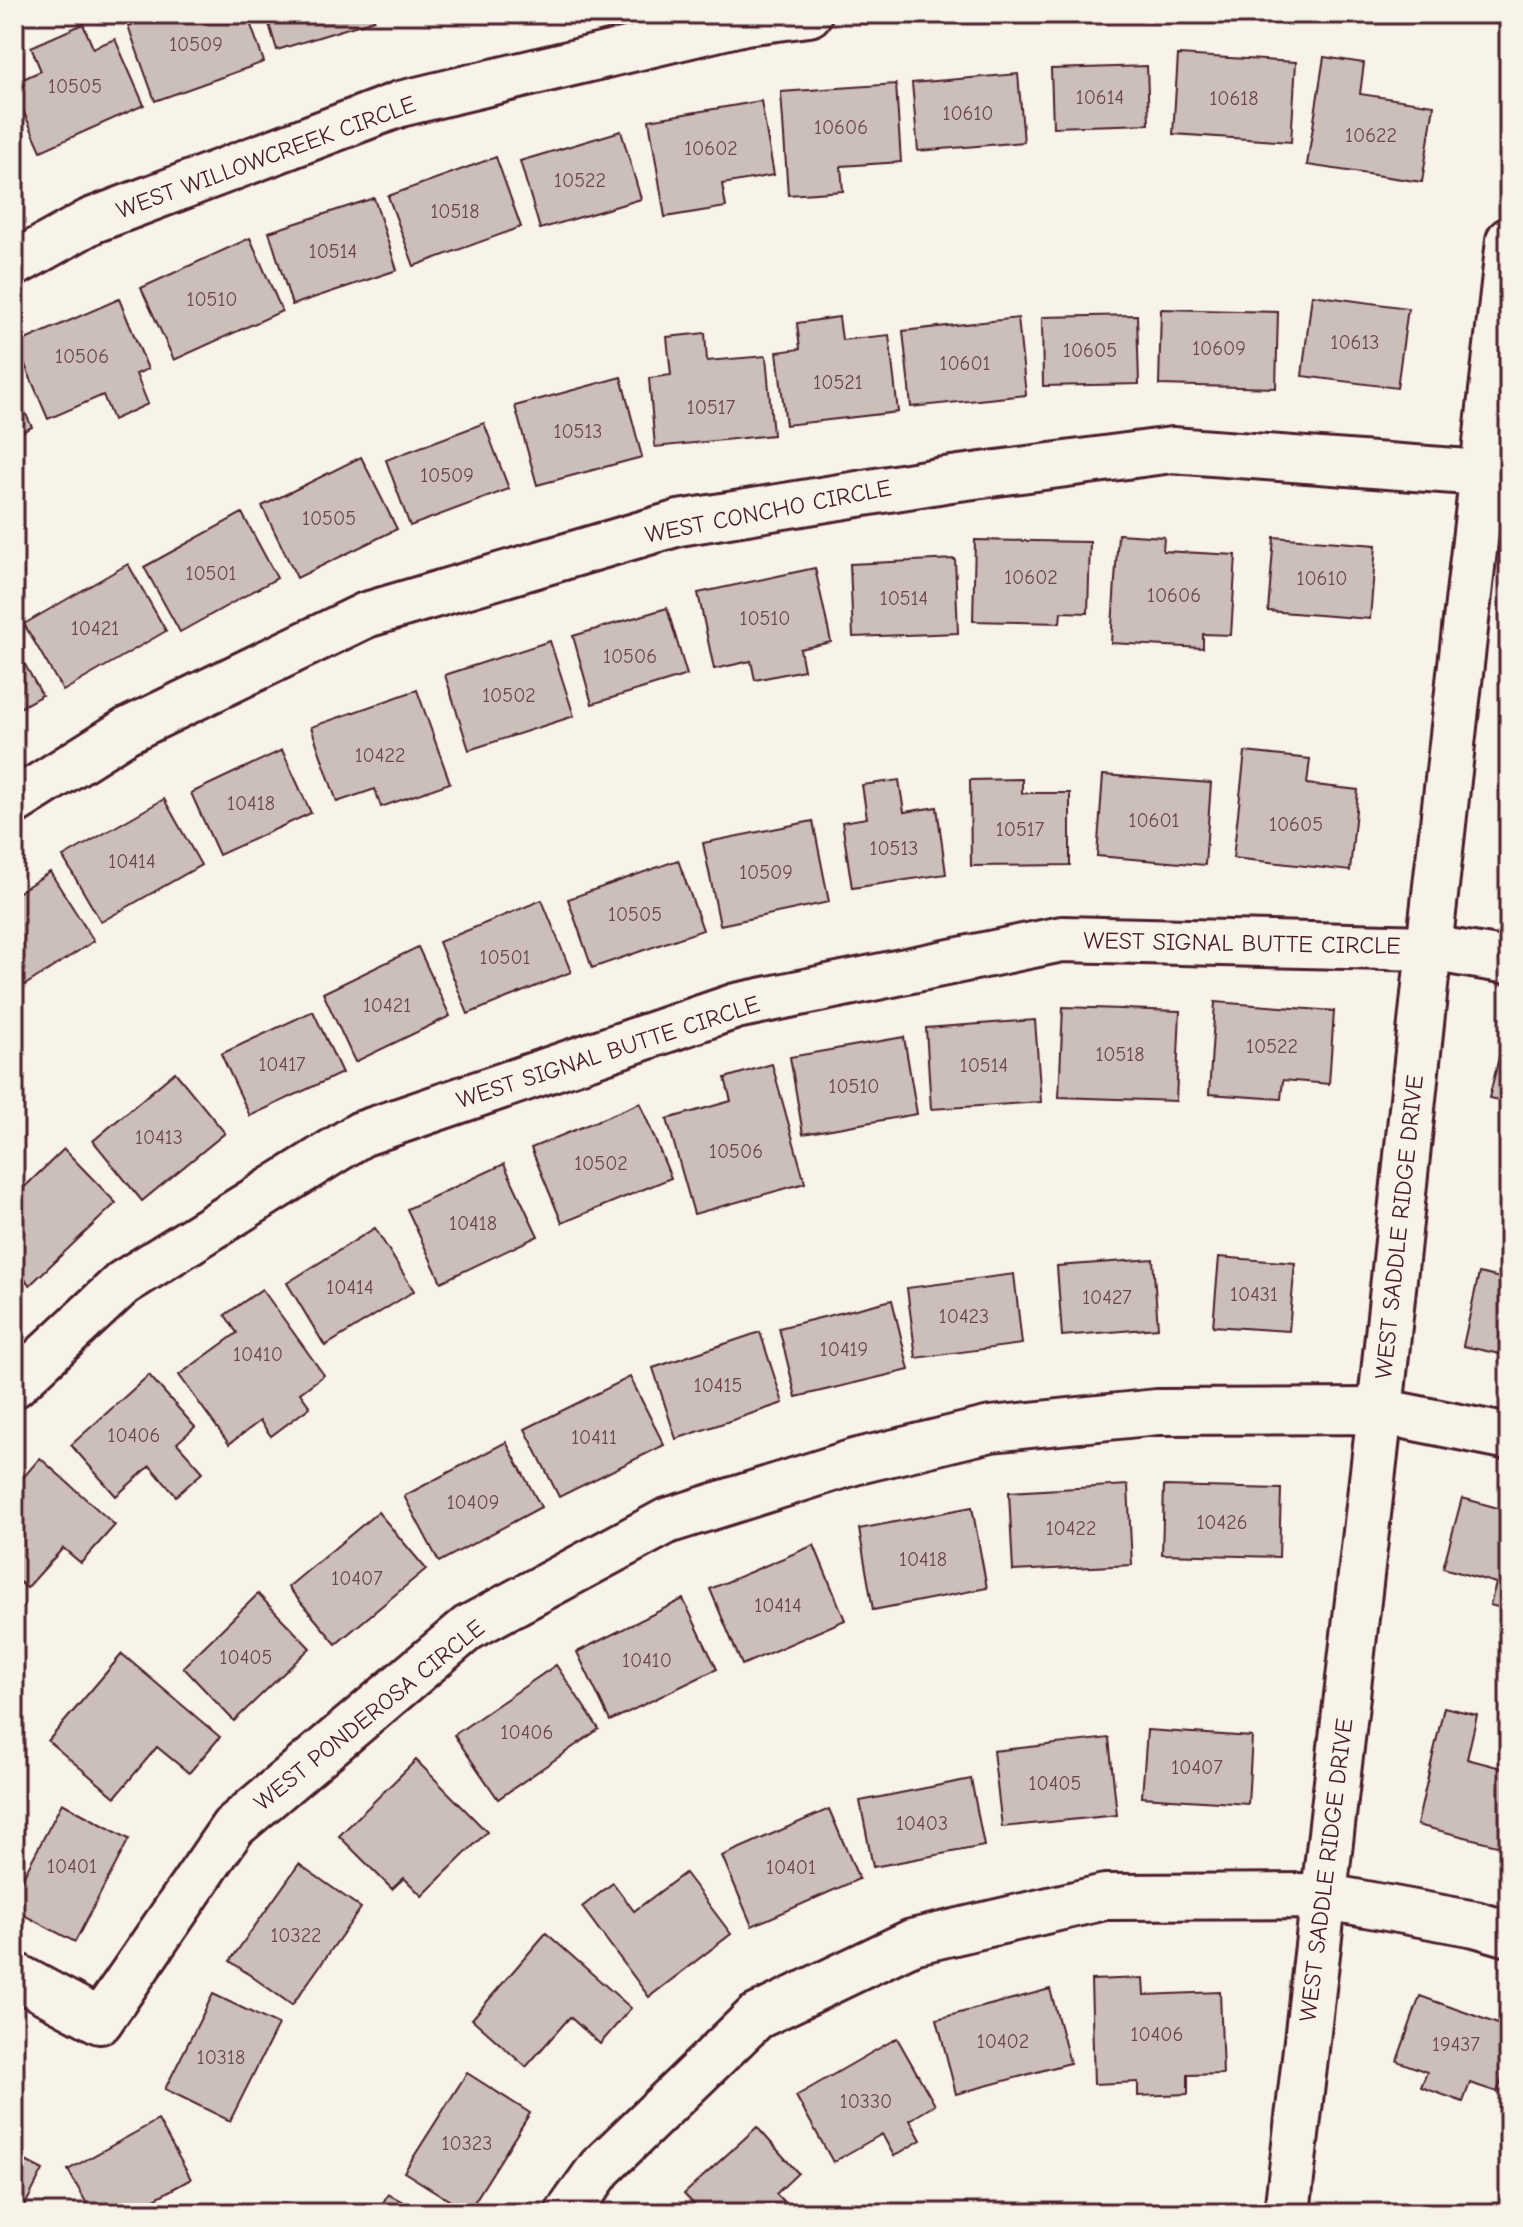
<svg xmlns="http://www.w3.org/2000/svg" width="1523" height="2227" font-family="'Comic Neue',sans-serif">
<rect width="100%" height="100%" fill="#f7f3e8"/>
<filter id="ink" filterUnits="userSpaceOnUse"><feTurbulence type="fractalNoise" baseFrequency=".0125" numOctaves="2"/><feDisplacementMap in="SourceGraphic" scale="16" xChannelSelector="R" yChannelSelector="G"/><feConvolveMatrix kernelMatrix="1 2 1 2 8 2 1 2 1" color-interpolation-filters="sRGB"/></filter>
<g filter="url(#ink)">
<!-- building -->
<g fill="#ccbfb9" stroke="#4a1f2b" stroke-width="2">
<polygon points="162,14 247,14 264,62 155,101 128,26"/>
<polygon points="266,14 373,14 374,20 277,50"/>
<polygon points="83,24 93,48 115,39 144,105 41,151 14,90 14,83 41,71 31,47"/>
<polygon points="1178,55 1296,62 1291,142 1173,134"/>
<polygon points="1324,57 1364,63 1360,94 1434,105 1422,182 1307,165"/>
<polygon points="1147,66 1149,124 1053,127 1051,69"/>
<polygon points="1018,74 1024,142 918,151 912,83"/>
<polygon points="896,84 901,162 841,166 843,191 788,195 781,92"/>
<polygon points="761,101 774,175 722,184 726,207 665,217 649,120"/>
<polygon points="621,131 641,199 540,229 520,161"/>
<polygon points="496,157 521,227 414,266 388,196"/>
<polygon points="374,198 397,270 292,305 269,232"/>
<polygon points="250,238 282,311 174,360 141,288"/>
<polygon points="1312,295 1408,308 1397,388 1302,376"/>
<polygon points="119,299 148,369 136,374 148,404 113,420 103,395 48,419 16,344"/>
<polygon points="1161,309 1278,312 1276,388 1159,385"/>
<polygon points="1137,315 1139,384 1043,386 1042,317"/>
<polygon points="839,317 842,340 889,335 898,412 786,425 777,352 800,349 797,323"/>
<polygon points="1018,318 1026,395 911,407 903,331"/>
<polygon points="705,333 707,361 766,356 773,435 655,447 649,378 671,375 667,337"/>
<polygon points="621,377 642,457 537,485 515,406"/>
<polygon points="14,389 32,427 14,436"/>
<polygon points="484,423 509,489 410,526 386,460"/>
<polygon points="361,457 397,529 297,578 262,506"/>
<polygon points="242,513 277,578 180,632 144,567"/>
<polygon points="1118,534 1164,537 1163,551 1236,555 1231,635 1203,634 1203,648 1111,643"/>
<polygon points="1274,537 1376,545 1370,619 1268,611"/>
<polygon points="975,540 1090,542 1088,613 1061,612 1060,623 973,621"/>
<polygon points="955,559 958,633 853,637 850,564"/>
<polygon points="128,564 166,631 63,691 24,624"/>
<polygon points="815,568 831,642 800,649 804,670 755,680 751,661 714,669 698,593"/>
<polygon points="667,608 687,675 592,704 573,636"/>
<polygon points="550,641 574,716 469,750 445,675"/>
<polygon points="14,645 42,695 14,711"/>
<polygon points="417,690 450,783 381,807 375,789 337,802 311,727"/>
<polygon points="282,750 311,813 219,855 191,793"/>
<polygon points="1245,752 1310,759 1307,784 1358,790 1350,871 1233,858"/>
<polygon points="1103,775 1211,783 1205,865 1097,856"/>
<polygon points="1022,779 1022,793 1070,793 1070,865 971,866 970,780"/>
<polygon points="899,780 904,812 937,807 946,874 852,888 842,822 867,818 862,785"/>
<polygon points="164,799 201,865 101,922 63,857"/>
<polygon points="813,821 829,902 720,925 703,843"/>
<polygon points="678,860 703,930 592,968 568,899"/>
<polygon points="50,872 94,941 14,992 14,895"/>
<polygon points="542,900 571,972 468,1014 439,942"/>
<polygon points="418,947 450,1016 355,1062 323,993"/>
<polygon points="1215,1002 1334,1011 1329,1084 1283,1080 1281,1099 1209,1094"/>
<polygon points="1063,1007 1180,1011 1176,1101 1059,1097"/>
<polygon points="313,1011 342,1073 250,1116 221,1054"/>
<polygon points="1035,1020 1041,1102 931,1109 926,1028"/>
<polygon points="1507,1025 1509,1025 1509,1102 1489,1098"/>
<polygon points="904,1037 917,1114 803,1134 790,1057"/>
<polygon points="772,1064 805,1183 694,1214 667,1119 731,1101 725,1078"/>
<polygon points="175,1072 225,1133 142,1201 93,1141"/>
<polygon points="640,1103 671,1178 562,1223 531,1148"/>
<polygon points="64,1149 116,1203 30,1285 14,1268 14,1197"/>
<polygon points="504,1164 538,1236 441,1282 407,1209"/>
<polygon points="375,1228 414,1291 325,1346 287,1283"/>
<polygon points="1219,1257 1295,1263 1289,1331 1213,1326"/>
<polygon points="1153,1259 1158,1328 1062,1336 1057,1266"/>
<polygon points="1479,1273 1509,1280 1509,1356 1463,1346"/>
<polygon points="1014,1274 1022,1344 916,1358 907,1288"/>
<polygon points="262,1289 324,1375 300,1393 310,1407 271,1436 260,1421 229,1444 179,1375 237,1333 225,1315"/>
<polygon points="892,1300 909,1370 796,1397 779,1328"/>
<polygon points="760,1332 783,1403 676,1439 653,1368"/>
<polygon points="149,1375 195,1427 177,1443 203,1472 176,1496 150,1466 116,1496 71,1445"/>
<polygon points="630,1377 664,1445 559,1497 525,1429"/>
<polygon points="506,1442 541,1507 439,1562 404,1496"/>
<polygon points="40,1458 115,1525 81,1563 63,1548 27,1588 14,1577 14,1488"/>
<polygon points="1128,1485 1132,1565 1013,1571 1009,1492"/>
<polygon points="1164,1486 1281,1489 1279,1557 1162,1554"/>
<polygon points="1462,1498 1509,1511 1509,1610 1490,1605 1496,1583 1443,1568"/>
<polygon points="972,1507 987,1588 873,1610 859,1529"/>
<polygon points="378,1512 426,1569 336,1644 288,1587"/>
<polygon points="814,1545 845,1620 742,1665 710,1589"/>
<polygon points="258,1594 310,1648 234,1721 183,1667"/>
<polygon points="683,1599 717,1669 610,1721 577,1652"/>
<polygon points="122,1654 220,1737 189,1773 157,1747 115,1797 48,1741"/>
<polygon points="556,1665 599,1729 498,1799 454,1735"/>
<polygon points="1444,1707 1477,1715 1467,1759 1509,1770 1509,1848 1417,1825"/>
<polygon points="1147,1730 1252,1737 1248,1804 1142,1797"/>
<polygon points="1109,1738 1117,1815 1002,1827 993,1751"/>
<polygon points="416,1760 487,1832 422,1896 404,1878 392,1889 339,1836"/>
<polygon points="971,1779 984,1846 873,1867 860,1801"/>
<polygon points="62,1803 129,1839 75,1942 14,1910 14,1894"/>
<polygon points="829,1809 859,1879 752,1926 722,1856"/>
<polygon points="299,1864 361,1908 292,2005 230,1961"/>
<polygon points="685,1873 731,1934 649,1997 582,1907 613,1883 634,1911"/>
<polygon points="546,1933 631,2008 600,2044 570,2017 526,2067 472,2019"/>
<polygon points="1143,1978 1144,1995 1220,1992 1223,2074 1188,2075 1188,2094 1138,2096 1138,2082 1094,2084 1091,1980"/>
<polygon points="1050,1989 1070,2063 956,2094 937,2019"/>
<polygon points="213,1994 278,2025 230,2121 165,2089"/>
<polygon points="1420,1996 1509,2028 1509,2060 1497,2092 1470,2083 1463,2102 1421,2087 1427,2072 1397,2061"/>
<polygon points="897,2038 935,2105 910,2120 921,2140 894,2156 882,2134 833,2162 796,2096"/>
<polygon points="467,2073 530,2113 468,2212 404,2172"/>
<polygon points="158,2120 191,2179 129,2213 92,2213 68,2170"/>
<polygon points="757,2127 798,2173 776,2194 787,2205 778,2213 702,2213 684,2194"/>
<polygon points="14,2155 43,2170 21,2213 14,2213"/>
<polygon points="388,2194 423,2213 377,2213"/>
</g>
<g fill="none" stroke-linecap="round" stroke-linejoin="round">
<!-- minor casing -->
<g stroke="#4a1f2b" stroke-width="50">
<g id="minor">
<polyline points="14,264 91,221 400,104 745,22 809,14"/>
<polyline points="14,802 126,731 366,615 679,523 944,480 1172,450 1482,473 1509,477"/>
<polyline points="14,1385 123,1283 361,1134 736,1006 1062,939 1429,948 1509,961"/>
<polyline points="14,1975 100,2021 233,1827 468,1628 667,1521 854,1462 991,1429 1157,1412 1380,1411 1509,1437"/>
<polyline points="568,2213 600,2168 756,2017 912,1942 1105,1897 1322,1896 1475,1924 1509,1934"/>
<polyline points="1287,2213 1380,1411 1429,948 1509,240"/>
</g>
</g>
<!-- minor -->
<use href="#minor" stroke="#f7f3e8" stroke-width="44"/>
</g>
</g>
<g text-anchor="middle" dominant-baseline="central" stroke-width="8" stroke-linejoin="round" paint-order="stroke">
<!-- number labels -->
<g font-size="20" fill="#6a474e">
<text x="196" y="44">10509</text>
<text x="75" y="86">10505</text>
<text x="1100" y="97">10614</text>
<text x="1234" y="98">10618</text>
<text x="968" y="113">10610</text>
<text x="841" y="127">10606</text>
<text x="1371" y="135">10622</text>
<text x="711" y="148">10602</text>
<text x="580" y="180">10522</text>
<text x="455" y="211">10518</text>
<text x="333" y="251">10514</text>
<text x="212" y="299">10510</text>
<text x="1355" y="342">10613</text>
<text x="1219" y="348">10609</text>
<text x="1090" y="350">10605</text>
<text x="82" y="356">10506</text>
<text x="965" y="363">10601</text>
<text x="838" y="382">10521</text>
<text x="711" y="407">10517</text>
<text x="578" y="431">10513</text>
<text x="447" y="475">10509</text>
<text x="329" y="518">10505</text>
<text x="211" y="573">10501</text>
<text x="1031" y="577">10602</text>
<text x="1322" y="578">10610</text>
<text x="1174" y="595">10606</text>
<text x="904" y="598">10514</text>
<text x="765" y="618">10510</text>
<text x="95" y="628">10421</text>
<text x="630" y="656">10506</text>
<text x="509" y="695">10502</text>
<text x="380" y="755">10422</text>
<text x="251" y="803">10418</text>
<text x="1154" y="820">10601</text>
<text x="1296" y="824">10605</text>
<text x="1020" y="829">10517</text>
<text x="894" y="848">10513</text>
<text x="132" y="861">10414</text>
<text x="766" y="872">10509</text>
<text x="635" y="914">10505</text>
<text x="505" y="957">10501</text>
<text x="387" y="1005">10421</text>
<text x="1272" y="1046">10522</text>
<text x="1120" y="1054">10518</text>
<text x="282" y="1064">10417</text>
<text x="984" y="1065">10514</text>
<text x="854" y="1086">10510</text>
<text x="159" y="1137">10413</text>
<text x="736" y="1151">10506</text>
<text x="601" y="1163">10502</text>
<text x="473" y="1223">10418</text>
<text x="350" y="1287">10414</text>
<text x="1254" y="1294">10431</text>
<text x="1107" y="1297">10427</text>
<text x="964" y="1316">10423</text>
<text x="844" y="1349">10419</text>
<text x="258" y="1354">10410</text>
<text x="718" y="1385">10415</text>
<text x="134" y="1435">10406</text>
<text x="594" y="1437">10411</text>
<text x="473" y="1502">10409</text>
<text x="1222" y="1522">10426</text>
<text x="1071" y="1528">10422</text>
<text x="923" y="1559">10418</text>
<text x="357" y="1578">10407</text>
<text x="778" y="1605">10414</text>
<text x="246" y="1657">10405</text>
<text x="647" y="1660">10410</text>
<text x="527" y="1732">10406</text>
<text x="1197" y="1767">10407</text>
<text x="1055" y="1783">10405</text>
<text x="922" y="1823">10403</text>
<text x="72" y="1866">10401</text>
<text x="791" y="1867">10401</text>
<text x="296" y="1935">10322</text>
<text x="1157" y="2034">10406</text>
<text x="1003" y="2041">10402</text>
<text x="1456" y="2044">19437</text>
<text x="221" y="2057">10318</text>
<text x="866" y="2101">10330</text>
<text x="467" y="2143">10323</text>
</g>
<!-- street labels -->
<g font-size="24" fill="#4a1f2b" stroke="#f7f3e8">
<text transform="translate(266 157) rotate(-20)">WEST WILLOWCREEK CIRCLE</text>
<text transform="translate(768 511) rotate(-11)">WEST CONCHO CIRCLE</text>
<text transform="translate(1242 943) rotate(1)">WEST SIGNAL BUTTE CIRCLE</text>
<text transform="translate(608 1052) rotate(-18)">WEST SIGNAL BUTTE CIRCLE</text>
<text transform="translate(1399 1227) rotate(-84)">WEST SADDLE RIDGE DRIVE</text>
<text transform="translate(369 1715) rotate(-39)">WEST PONDEROSA CIRCLE</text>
<text transform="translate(1326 1870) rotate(-83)">WEST SADDLE RIDGE DRIVE</text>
</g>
</g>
<!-- margin -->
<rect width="1523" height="2227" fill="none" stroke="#f7f3e8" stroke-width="48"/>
<rect x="24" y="24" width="1475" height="2179" fill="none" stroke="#4a1f2b" stroke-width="3" filter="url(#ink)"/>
</svg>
